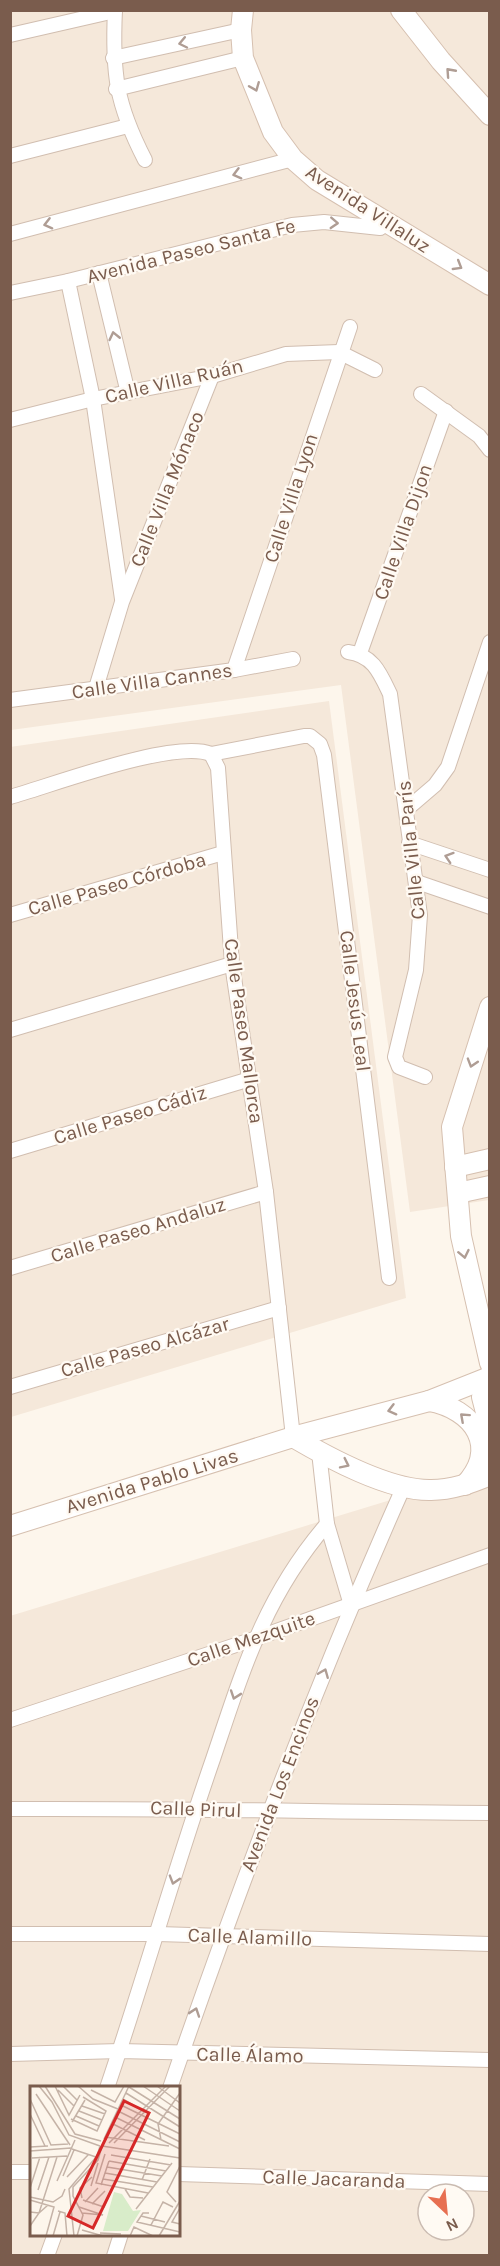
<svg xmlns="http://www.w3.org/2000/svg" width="500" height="2266" font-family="Karla,sans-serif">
<rect width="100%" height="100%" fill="#fdf6ec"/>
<!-- residential -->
<g fill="#f5e8da" fill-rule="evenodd">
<polygon points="10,11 489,11 489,1200 410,1212 341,685 11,730"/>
<polygon points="329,701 406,1298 11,1417 10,747"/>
<path d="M489,1470V2255H11L10,1616ZM32,2088H178V2234H32ZM428,2194H464V2230H428Z"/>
</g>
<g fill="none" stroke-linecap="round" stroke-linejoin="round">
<!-- street casing -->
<g stroke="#d1beb0" stroke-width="16">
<g id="street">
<path d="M115,10C112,73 116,104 145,160"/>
<polyline points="10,35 115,11"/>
<polyline points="113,58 241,30"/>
<polyline points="116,89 243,58"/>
<polyline points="10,156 128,126"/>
<polyline points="10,234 293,159"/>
<polyline points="99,273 128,393"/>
<polyline points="68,281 93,399 122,599"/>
<polyline points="10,293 68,281 292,225 324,222 380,228 386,223"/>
<polyline points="421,394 479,436 490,450"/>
<polyline points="10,420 93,399 212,376 286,354 339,352 375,370"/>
<path d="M348,652C373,655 380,673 390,694L420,915L416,970L395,1057L399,1067L425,1077"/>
<polyline points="360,653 446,411"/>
<polyline points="234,670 350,327"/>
<polyline points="96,688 122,602 212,376"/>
<polyline points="10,700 234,670 293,659"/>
<polyline points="211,754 218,768 232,964 266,1192 293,1437"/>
<path d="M10,797C53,785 174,739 211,754L304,736H310L320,744L324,755L389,1278"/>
<polyline points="407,809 435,785 448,767 490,642"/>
<polyline points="409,843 490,870"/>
<polyline points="417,882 490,907"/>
<polyline points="10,915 223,853"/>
<polyline points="10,1030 232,964"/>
<polyline points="10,1151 250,1079"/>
<polyline points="10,1268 266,1192"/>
<polyline points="10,1387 279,1308"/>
<polyline points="319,1452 327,1524 351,1605"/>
<polyline points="10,1720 254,1639 490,1555"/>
<path d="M10,1809C170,1808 330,1812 490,1813"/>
<polyline points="10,1934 158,1934 490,1944"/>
<polyline points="10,2054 120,2051 490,2060"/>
<path d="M107,2088C144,1979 175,1868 213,1759C243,1670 264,1597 327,1524"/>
<path d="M170,2088C240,1884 316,1683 404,1486"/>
<polyline points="10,2172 32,2172"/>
<polyline points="178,2174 490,2184"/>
<polyline points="47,2256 55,2234"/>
<polyline points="114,2256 121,2234"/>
</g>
</g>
<!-- secondary casing -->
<g stroke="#d6c0b0" stroke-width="22">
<g id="secondary">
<polyline points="243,10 241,30 243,58 273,132 293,159 317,180 490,285"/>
<polyline points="401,10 441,61 490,115"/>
<polyline points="490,1007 452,1127 461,1236 490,1363"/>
<polyline points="455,1167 490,1159"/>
<polyline points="458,1193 490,1186"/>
<polyline points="490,1375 482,1397 490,1428"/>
<path d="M429,1401C474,1409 500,1447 465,1485"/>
<path d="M293,1437C329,1458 389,1491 431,1490C452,1490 471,1483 490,1475"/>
<polyline points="10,1526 293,1437 429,1401 487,1378"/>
</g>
</g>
<!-- street -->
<use href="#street" stroke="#fff" stroke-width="14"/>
<!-- secondary -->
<use href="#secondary" stroke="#fff" stroke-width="20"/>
</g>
<!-- one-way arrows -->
<defs><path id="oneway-chevron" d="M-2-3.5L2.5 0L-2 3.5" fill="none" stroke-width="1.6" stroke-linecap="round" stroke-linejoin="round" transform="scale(1.5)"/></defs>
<g stroke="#af9d94">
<use href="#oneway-chevron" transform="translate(183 43) rotate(168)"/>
<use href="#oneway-chevron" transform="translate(450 72) rotate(-132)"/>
<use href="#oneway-chevron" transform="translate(255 87) rotate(68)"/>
<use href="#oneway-chevron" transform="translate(237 174) rotate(165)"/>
<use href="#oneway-chevron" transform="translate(334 223) rotate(3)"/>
<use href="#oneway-chevron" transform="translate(48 224) rotate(166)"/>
<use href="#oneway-chevron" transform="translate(458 266) rotate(31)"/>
<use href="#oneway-chevron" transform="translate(114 336) rotate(-103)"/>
<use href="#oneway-chevron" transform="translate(449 857) rotate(-162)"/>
<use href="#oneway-chevron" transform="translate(472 1063) rotate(107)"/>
<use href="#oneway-chevron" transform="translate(464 1254) rotate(78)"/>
<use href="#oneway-chevron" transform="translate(392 1410) rotate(165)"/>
<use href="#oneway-chevron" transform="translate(464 1417) rotate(-138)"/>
<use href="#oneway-chevron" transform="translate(345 1464) rotate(26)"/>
<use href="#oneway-chevron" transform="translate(324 1673) rotate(-68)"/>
<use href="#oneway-chevron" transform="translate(235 1695) rotate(109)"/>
<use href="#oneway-chevron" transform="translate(174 1880) rotate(107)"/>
<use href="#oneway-chevron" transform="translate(195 2012) rotate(-71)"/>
</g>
<g text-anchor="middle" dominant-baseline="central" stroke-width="4.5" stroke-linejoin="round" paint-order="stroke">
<!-- street labels -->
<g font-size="20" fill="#7a5c4d" stroke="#fffaf3">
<text transform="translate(368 209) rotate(33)">Avenida Villaluz</text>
<text transform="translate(191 251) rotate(-14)">Avenida Paseo Santa Fe</text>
<text transform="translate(174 381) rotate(-13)">Calle Villa Ruán</text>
<text transform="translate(167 489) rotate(-68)">Calle Villa Mónaco</text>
<text transform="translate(291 498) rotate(-72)">Calle Villa Lyon</text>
<text transform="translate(403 532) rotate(-71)">Calle Villa Dijon</text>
<text transform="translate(152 681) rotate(-8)">Calle Villa Cannes</text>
<text transform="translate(411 850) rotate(-96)">Calle Villa París</text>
<text transform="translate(117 884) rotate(-16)">Calle Paseo Córdoba</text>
<text transform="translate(355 1001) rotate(83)">Calle Jesús Leal</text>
<text transform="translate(244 1031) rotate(82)">Calle Paseo Mallorca</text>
<text transform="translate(130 1115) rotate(-17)">Calle Paseo Cádiz</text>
<text transform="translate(138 1230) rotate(-17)">Calle Paseo Andaluz</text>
<text transform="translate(145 1347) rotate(-16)">Calle Paseo Alcázar</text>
<text transform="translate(152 1481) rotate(-17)">Avenida Pablo Livas</text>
<text transform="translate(251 1639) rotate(-19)">Calle Mezquite</text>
<text transform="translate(280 1784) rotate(-69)">Avenida Los Encinos</text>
<text transform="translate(196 1809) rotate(2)">Calle Pirul</text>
<text transform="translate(250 1937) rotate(2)">Calle Alamillo</text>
<text transform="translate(250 2055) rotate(1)">Calle Álamo</text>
<text transform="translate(334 2179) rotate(2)">Calle Jacaranda</text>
</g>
</g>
<!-- overview -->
<g transform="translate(30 2086)">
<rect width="150" height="150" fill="#fdf6ec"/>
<path d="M84,106L92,108L103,125L111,124L98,145H73Z" fill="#d8ecc9"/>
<path fill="none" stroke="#c5b3a7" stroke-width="1.5" d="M9,0L22,16L39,49L70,60M15,0L45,48L71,55M25,0L39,29L50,9M33,0L47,14M48,0L63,13L88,23M113,0L150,25M127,0L150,17M99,1L150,33M28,4L44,20M61,4L85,16L94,0M96,7L150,41M6,8L40,59M0,13L21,59L38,58M93,13L113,25M91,19L150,48M52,20L75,28M49,25L72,34M88,25L150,56M0,28L15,60M46,30L69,40M85,31L150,63M41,33L67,45L76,25L53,11M42,36L55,14M81,37L115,54M75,51L139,60M74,53L99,0M131,54L128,38L150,7M79,57L136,0M84,57L140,0M72,60L150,72M0,61L18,60M42,63L66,71M0,65L41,62M75,68L66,97L118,107M81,69L141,79M2,72L37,70M79,75L136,85M77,81L132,90M75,87L127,96M33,90L44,64M37,91L58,69M73,93L123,101M112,94L120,73M27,95L45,54M71,99L79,75M61,100L68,77M0,102L10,71M95,103L100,111L113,112M8,104L19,71M0,111L23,116L32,110L35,103M52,112L50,102L62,91M0,114L24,121L16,150M53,114L74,121L80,106M55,116L68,102M146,116L137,106L150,80M62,118L75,105M49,121L73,129L52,127M150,122L142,136L150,138M106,123L142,77M28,125L35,127L37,150M0,126L9,127L18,119M119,127H113L107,136L150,146M111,130L135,136M121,139L133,116L143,121M0,140L9,127L27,71M52,144L73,150M70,147L91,148M23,150L30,126M44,150L39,103L67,70L70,60M47,150L53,129L43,110V101L68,74L72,60M100,150L104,141L123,150M129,150L150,115"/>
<path fill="#d62828" fill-opacity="0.15" stroke="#d62828" stroke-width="3" d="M94,15L119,27L63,142L38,130Z"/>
<rect width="150" height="150" fill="none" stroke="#7a5c4d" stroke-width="3"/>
</g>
<!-- border -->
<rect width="500" height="2266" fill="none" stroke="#7a5c4d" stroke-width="24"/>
<!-- north arrow -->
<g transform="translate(446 2212) rotate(154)"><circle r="28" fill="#fffaf3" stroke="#cabbb1" stroke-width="1.5"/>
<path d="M0-4.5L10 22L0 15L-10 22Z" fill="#e76f51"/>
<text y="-9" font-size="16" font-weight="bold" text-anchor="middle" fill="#7a5c4d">N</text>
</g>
</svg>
